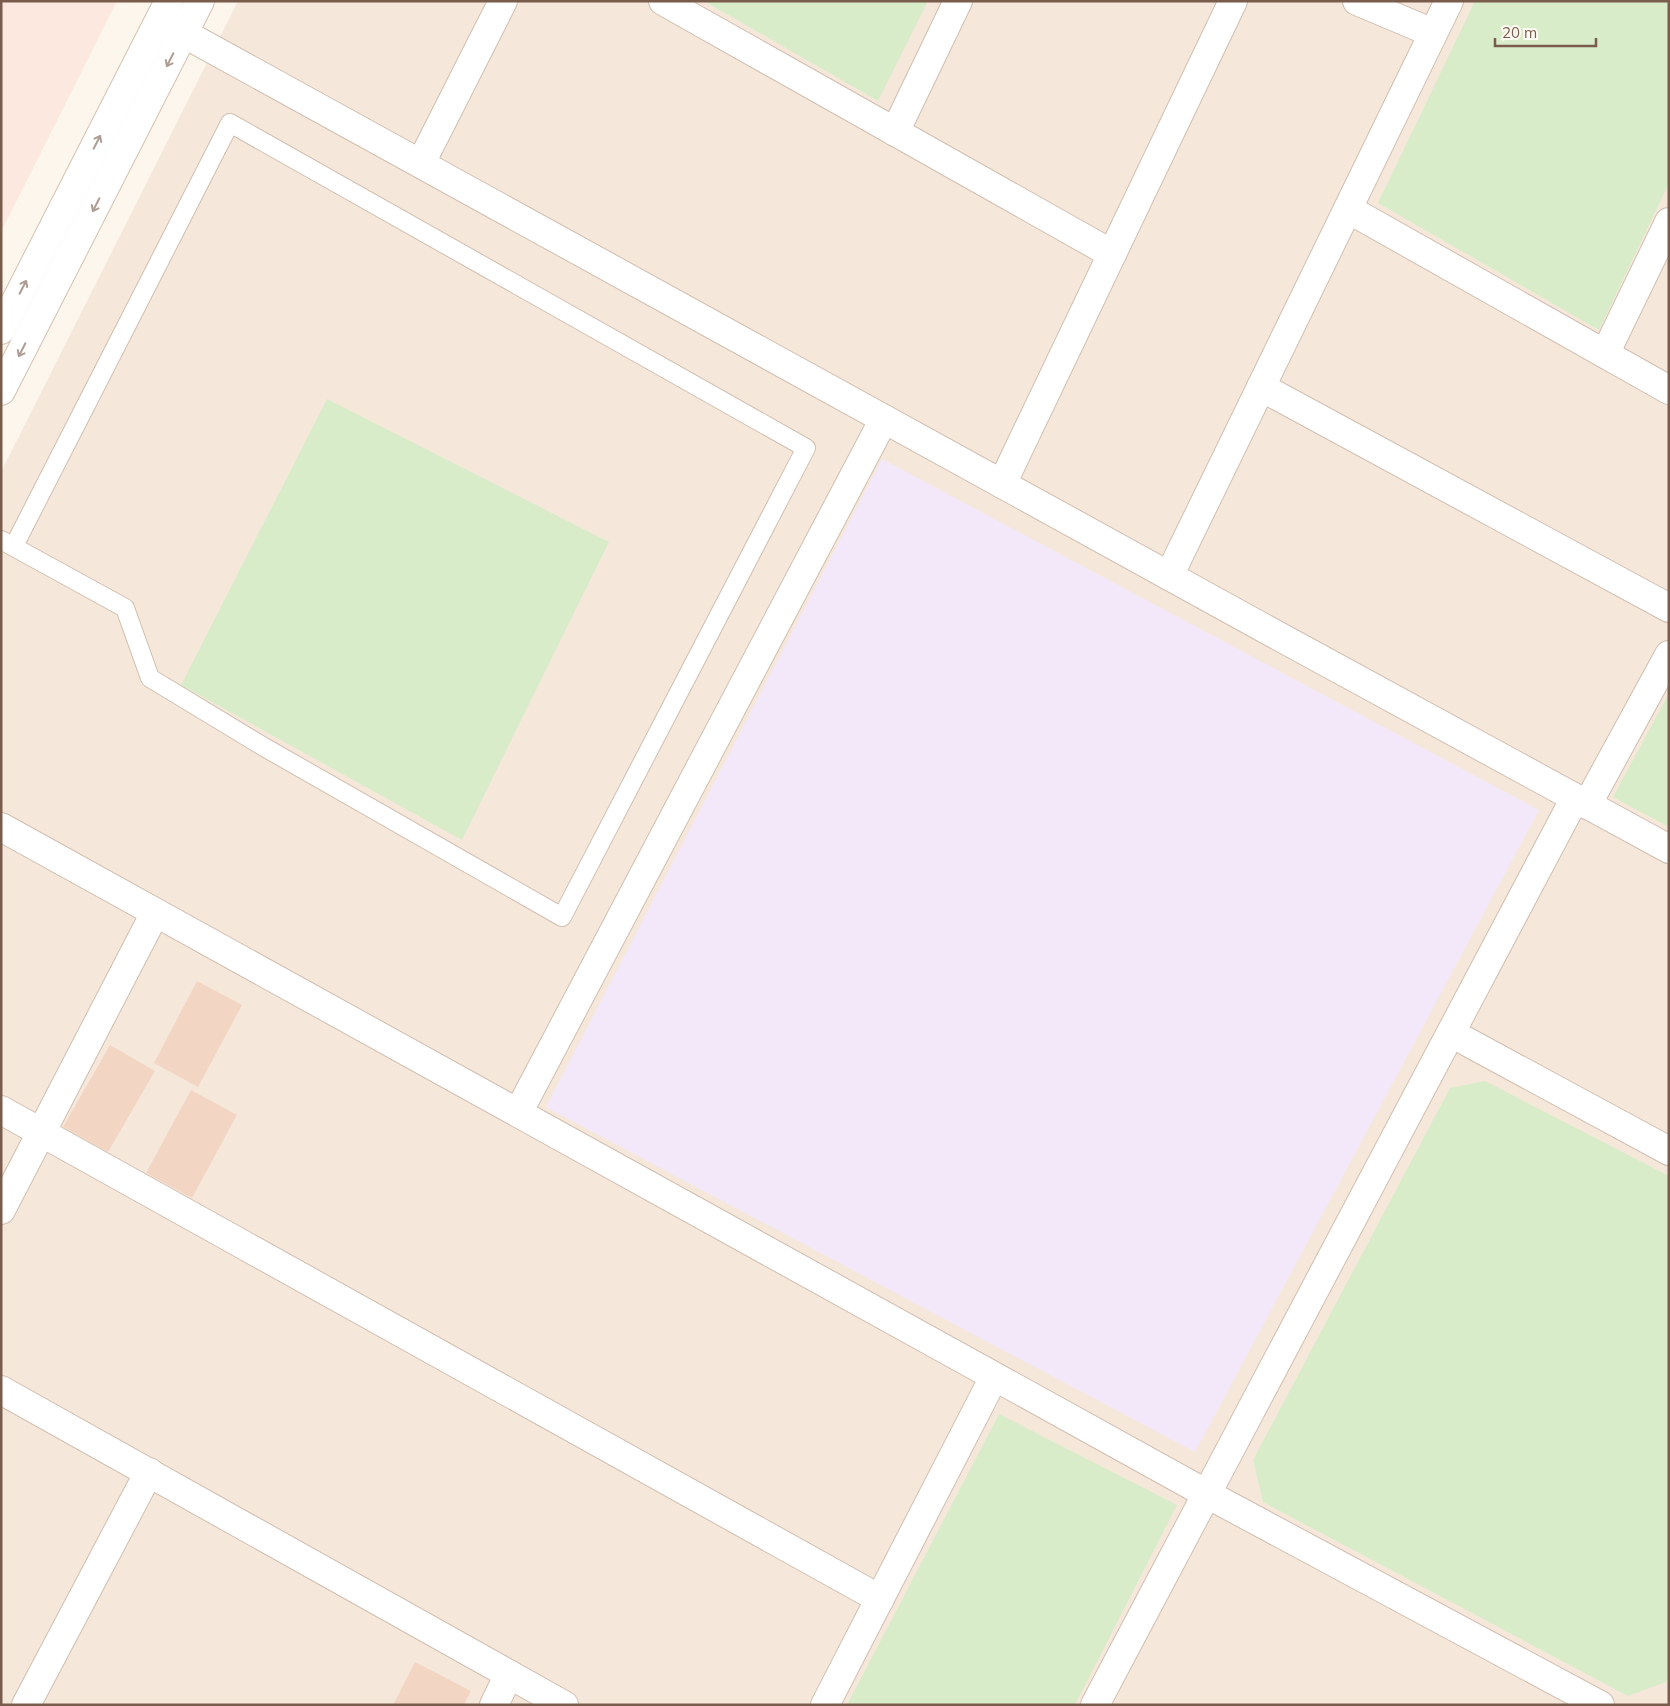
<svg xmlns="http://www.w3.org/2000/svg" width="1670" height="1706" font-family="Mulish,sans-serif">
<rect width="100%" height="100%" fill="#fdf6ec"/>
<!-- residential -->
<polygon fill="#f5e8da" points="238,1 1669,1 1669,1705 1,1705 1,472"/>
<!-- commercial -->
<polygon fill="#fde8e0" points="1,1 117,1 1,232"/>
<!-- education -->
<polygon fill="#f3e8fa" points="882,459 1539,810 1195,1452 546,1107"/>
<!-- green -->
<g fill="#d8ecc9">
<polygon points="704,1 928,1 878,101"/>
<polygon points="1475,1 1669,1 1669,183 1599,330 1378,203"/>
<polygon points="327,399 609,542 462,840 181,685"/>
<polygon points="1669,693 1669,827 1613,797"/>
<polygon points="1485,1081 1669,1176 1669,1676 1666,1682 1628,1696 1263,1502 1253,1460 1450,1088"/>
<polygon points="999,1414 1177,1505 1075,1705 847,1705"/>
</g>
<!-- building -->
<g fill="#f3d5c3">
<polygon points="197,981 242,1005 198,1087 154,1063"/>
<polygon points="110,1045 155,1071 108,1152 63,1127"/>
<polygon points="191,1090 237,1115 192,1198 146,1173"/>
<polygon points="415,1662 471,1691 464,1705 393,1705"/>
</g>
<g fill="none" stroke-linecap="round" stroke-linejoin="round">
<!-- lane casing -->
<g stroke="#d1beb0" stroke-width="20">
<polyline id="lane" points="1,540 125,608 150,678 264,747 562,917 806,448 230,123 14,546"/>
</g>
<!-- street casing -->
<g stroke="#d1beb0" stroke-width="30">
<g id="street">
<polyline points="663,1 1112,254"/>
<polyline points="1357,1 1433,33"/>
<polyline points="163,22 1271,632 1669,849"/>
<polyline points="895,132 958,1"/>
<polyline points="421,163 503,1"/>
<polyline points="1348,209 1669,390"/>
<polyline points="1605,354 1669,222"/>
<polyline points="1261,387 1669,608"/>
<polyline points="1002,484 1233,1"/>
<polyline points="1169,576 1449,1"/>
<polyline points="1587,805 1669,655"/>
<polyline points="1,827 1207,1494 1600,1705"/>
<polyline points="1451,1033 1669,1151"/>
<polyline points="1,1110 880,1599"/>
<polyline points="518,1113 884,419"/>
<polyline points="1,1210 155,913"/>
<polyline points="1,1390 564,1705"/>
<polyline points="26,1705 149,1472"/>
<polyline points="494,1705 509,1674"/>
<polyline points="825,1705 994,1377"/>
<polyline points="1095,1705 1575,798"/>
</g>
</g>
<!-- secondary casing -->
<g stroke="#d6c0b0" stroke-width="30">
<g id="secondary">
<polyline points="1,330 169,1"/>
<polyline points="1,391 200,1"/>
</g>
</g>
<!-- lane -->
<use href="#lane" stroke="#fff" stroke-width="18"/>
<!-- street -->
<use href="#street" stroke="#fff" stroke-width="28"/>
<!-- secondary -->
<use href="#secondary" stroke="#fff" stroke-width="28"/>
</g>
<!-- one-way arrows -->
<defs><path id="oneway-shaft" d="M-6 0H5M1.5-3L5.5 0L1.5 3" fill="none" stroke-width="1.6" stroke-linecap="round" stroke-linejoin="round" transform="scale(1.25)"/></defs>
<g stroke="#af9d94">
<use href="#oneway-shaft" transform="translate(170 60) rotate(117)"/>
<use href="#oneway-shaft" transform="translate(97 142) rotate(-63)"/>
<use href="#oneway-shaft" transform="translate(96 205) rotate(117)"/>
<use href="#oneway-shaft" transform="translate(23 287) rotate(-63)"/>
<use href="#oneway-shaft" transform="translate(22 350) rotate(117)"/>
</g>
<!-- border -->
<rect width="1670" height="1706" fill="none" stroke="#7a5c4d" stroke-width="5"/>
<!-- scale -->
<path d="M1495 38v8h101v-8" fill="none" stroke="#7a5c4d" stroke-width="2.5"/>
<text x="1502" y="38" font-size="15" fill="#7a5c4d" stroke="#fffaf3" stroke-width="4" paint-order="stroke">20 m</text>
</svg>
